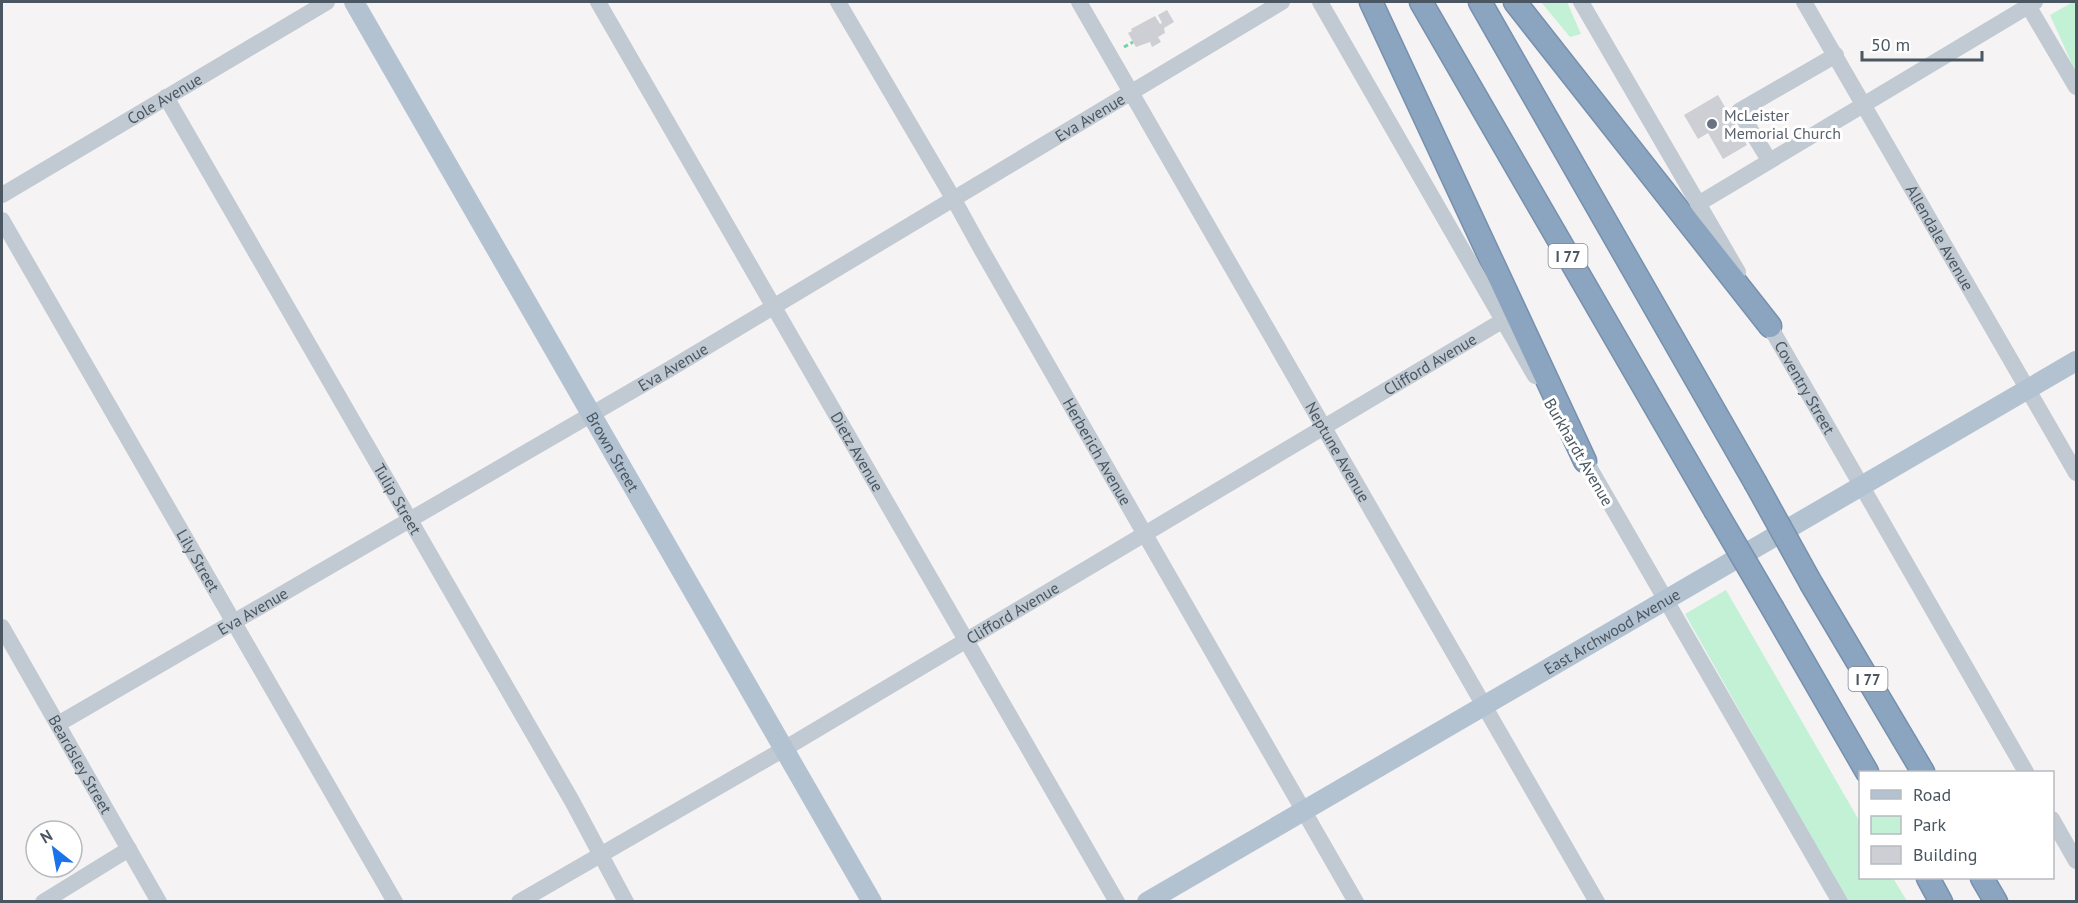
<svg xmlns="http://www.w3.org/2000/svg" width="2078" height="903" font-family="'PT Sans',sans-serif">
<rect width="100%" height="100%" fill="#f5f3f3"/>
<!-- green -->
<g fill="#c3f1d5">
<polygon points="1541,2 1567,2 1581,34 1570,37"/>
<polygon points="2073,2 2076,2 2076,73 2050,15"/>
<polygon points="1726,590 1860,822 1860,878 1893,878 1907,901 1847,901 1685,614"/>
</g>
<!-- building -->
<g fill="#cdcfd5">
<polygon points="1167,10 1174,22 1164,28 1165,33 1158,37 1161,42 1152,47 1150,42 1136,47 1128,33 1132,31 1131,29 1155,16 1160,24 1162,23 1158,15"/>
<polygon points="1718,95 1747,145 1723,159 1708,133 1698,139 1684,115"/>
</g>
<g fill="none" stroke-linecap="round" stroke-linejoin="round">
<!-- highway casing -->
<g stroke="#7690ad" stroke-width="25">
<g id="highway">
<polyline points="1371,2 1585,461"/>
<polyline points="1421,2 1715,510"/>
<polyline points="1480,2 1755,482"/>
<polyline points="1515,2 1770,326"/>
<polyline points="1812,585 1923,772"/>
<polyline points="1773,609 1867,772"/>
<polyline points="1928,878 1941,902"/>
<polyline points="1982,878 1996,902"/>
</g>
</g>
<!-- path -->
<polyline stroke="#7ad0a6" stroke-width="3" stroke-dasharray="4.5 3" stroke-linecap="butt" points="1124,47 1133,42"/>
<!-- minor -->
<g stroke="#c1cad2" stroke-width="16">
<path id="s1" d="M598,2L1117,902"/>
<path id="s2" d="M838,2L953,198L980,247L1356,902"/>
<path id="s3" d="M1079,2L1597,902"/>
<polyline points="1320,2 1535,376"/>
<polyline points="1581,2 1738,272"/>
<path id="s4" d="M1804,2L2076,473"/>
<polyline points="2026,2 2076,87"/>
<path id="s5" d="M166,97L572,801L626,902"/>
<polyline points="1769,160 1739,111 1836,55"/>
<path id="s6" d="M2,195L327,2"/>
<polyline points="1698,204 2035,2"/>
<path id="s7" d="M2,220L395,902"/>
<path id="s8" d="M1765,318L2026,772"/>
<polyline points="1581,453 1840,902"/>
<path id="s9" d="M2,627L159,902"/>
<path id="s10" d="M58,724L668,370L1282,2"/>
<polyline points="2052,819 2076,861"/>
<polyline points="43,902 129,849"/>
<path id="s11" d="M519,902L784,749L1502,321"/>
</g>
<!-- major -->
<g stroke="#b3c2d1" stroke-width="20">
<path id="s12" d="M354,2L872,902"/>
<path id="s13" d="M1147,902L2076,361"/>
</g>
<!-- highway -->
<use href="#highway" stroke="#8ba5c1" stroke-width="22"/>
<!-- highway-bridge casing -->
<g stroke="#7690ad" stroke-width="25" stroke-linecap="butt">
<g id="highway-bridge">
<polyline points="1755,482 1812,585"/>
<polyline points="1715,510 1773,609"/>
</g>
</g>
<!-- highway-bridge -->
<use href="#highway-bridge" stroke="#8ba5c1" stroke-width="22"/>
</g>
<!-- markers -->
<circle fill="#6b7280" stroke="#fff" stroke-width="2" cx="1712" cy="124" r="6"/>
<g text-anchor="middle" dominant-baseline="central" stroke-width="6" stroke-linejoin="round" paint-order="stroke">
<!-- shield labels -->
<g fill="#fff" stroke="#808990" stroke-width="1.5">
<rect x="1548.5" y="244" width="39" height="24" rx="4.5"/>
<rect x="1848.5" y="667" width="39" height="24" rx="4.5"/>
</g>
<g font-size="15" font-weight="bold" fill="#4a5661">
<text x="1568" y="256">I 77</text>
<text x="1868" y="679">I 77</text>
</g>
<!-- street labels -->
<g font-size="16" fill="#4a5661" stroke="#fff">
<text stroke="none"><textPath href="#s6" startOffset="189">Cole Avenue</textPath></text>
<text stroke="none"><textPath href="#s10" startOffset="1197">Eva Avenue</textPath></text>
<text stroke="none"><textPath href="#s4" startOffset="272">Allendale Avenue</textPath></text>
<text stroke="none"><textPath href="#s11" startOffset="1058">Clifford Avenue</textPath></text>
<text stroke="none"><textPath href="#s10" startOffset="711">Eva Avenue</textPath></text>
<text stroke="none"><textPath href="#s8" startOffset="80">Coventry Street</textPath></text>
<text stroke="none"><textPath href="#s1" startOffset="519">Dietz Avenue</textPath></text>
<text stroke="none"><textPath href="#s12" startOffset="519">Brown Street</textPath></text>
<text stroke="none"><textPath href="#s2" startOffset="519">Herberich Avenue</textPath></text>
<text stroke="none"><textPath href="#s3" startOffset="519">Neptune Avenue</textPath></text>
<text transform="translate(1579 452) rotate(60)">Burkhardt Avenue</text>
<text stroke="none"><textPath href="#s5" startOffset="464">Tulip Street</textPath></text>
<text stroke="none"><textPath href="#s7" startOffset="393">Lily Street</textPath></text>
<text stroke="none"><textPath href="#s10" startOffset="225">Eva Avenue</textPath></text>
<text stroke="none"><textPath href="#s11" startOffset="572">Clifford Avenue</textPath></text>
<text stroke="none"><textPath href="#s13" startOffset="538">East Archwood Avenue</textPath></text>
<text stroke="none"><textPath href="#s9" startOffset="158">Beardsley Street</textPath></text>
</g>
<!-- worship labels -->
<g font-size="16" fill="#5b616d" stroke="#fff" text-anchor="start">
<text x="1724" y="115">McLeister<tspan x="1724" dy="18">Memorial Church</tspan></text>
</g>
</g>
<!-- border -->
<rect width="2078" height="903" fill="none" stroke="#4a5661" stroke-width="6"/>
<!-- legend -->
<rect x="1859" y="771" width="195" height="108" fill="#ffffff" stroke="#b7bbc0" stroke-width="1.5"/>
<rect x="1871" y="790" width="30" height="9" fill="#b3c2d1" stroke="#b7bbc0" stroke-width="1.5"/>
<text x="1913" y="801" font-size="18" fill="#4a5661">Road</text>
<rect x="1871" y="816" width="30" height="18" fill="#c3f1d5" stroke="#b7bbc0" stroke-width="1.5"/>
<text x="1913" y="831" font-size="18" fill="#4a5661">Park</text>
<rect x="1871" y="846" width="30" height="18" fill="#cdcfd5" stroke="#b7bbc0" stroke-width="1.5"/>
<text x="1913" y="861" font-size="18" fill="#4a5661">Building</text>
<!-- north arrow -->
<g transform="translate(54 849) rotate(329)"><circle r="28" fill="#ffffff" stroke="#b7bbc0" stroke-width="1.5"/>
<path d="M0-4.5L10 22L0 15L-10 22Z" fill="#1a73e8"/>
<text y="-9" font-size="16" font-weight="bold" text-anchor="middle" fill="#4a5661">N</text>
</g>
<!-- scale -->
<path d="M1862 51v9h120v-9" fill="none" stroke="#4a5661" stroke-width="3"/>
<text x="1871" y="51" font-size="18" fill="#4a5661" stroke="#ffffff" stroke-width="4.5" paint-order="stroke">50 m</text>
</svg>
